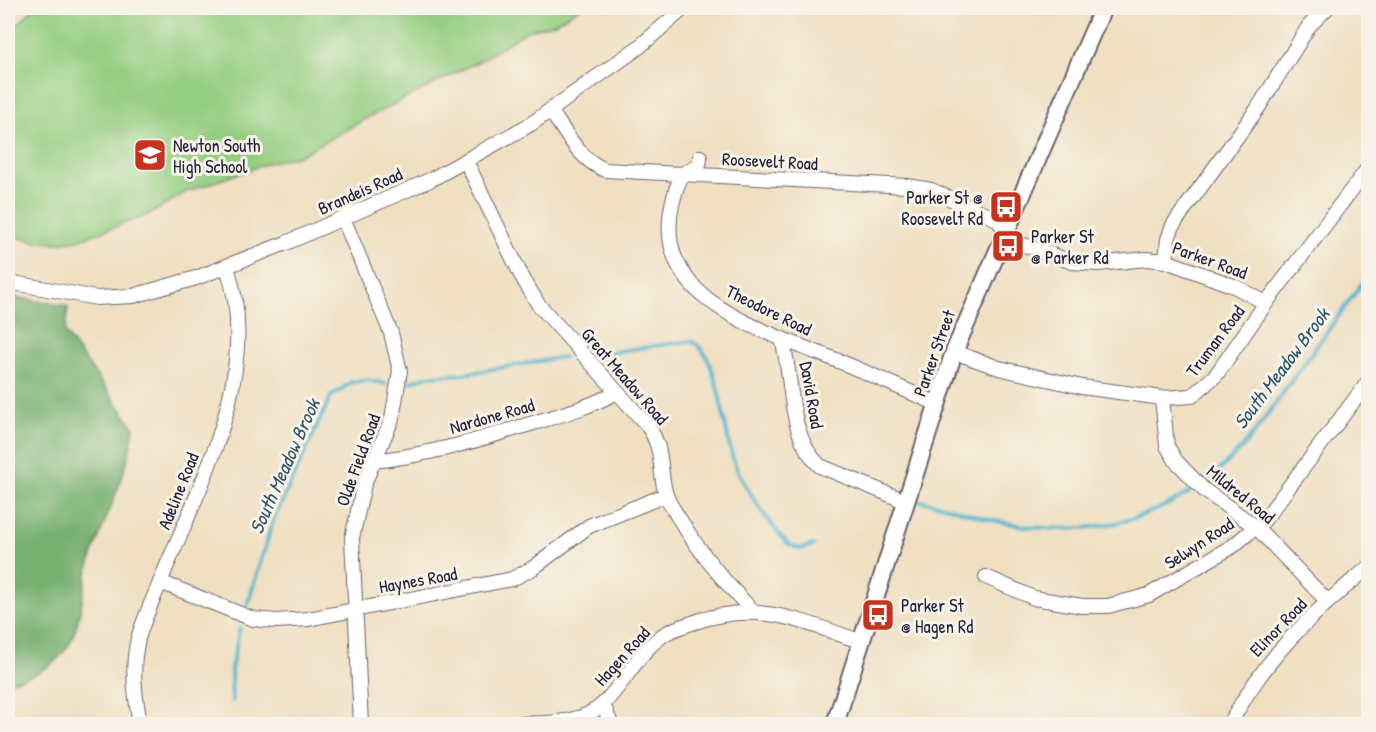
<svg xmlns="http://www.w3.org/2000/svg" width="1376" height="732" font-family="'Patrick Hand',sans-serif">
<rect width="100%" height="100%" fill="#f7f3e8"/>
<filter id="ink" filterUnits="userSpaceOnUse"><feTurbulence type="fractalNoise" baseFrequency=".0167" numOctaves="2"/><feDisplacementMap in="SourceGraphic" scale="12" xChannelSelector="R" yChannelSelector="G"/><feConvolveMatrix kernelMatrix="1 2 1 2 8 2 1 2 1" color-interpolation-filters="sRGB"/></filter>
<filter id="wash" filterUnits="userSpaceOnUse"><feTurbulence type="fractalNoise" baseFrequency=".008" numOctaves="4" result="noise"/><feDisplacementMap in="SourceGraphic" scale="24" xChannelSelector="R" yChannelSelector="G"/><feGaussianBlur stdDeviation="1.35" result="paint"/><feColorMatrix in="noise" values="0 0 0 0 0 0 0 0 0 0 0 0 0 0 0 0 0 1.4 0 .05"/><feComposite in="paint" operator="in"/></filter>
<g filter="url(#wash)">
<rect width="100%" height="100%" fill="#f0dfc1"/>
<!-- green -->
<polygon fill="#94ce81" stroke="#5b785e" stroke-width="1.5" points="34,8 580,8 555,23 527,31 481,60 367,118 301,155 271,162 186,192 150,214 78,240 58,243 37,242 8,235 8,34"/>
<!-- forest -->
<path fill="#77b16f" stroke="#4c6a55" stroke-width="1.5" d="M8,296L68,306L65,333L134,427C128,479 101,521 88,570C82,593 80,631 66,649C49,671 33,676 8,682Z"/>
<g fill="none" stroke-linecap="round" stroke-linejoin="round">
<!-- stream -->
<g stroke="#4eb4cd" stroke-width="4">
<path d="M598,354L690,341C721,350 723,439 736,467C747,491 770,525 788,544L800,549L814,545"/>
<polyline points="410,382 428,376 464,374 564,357"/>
<polyline points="1213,476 1242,448 1260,425 1368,275"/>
<path d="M919,501C939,503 957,510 977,516C1052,537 1123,534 1190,492"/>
<polyline points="247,606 273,521 331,396 352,382 368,380 387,384"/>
<polyline points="232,702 231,669 240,628"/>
</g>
</g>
</g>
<g filter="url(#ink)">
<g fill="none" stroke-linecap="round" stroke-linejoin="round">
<!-- minor casing -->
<g stroke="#6a646a" stroke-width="16">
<g id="minor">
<path d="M550,110C566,133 579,159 605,170L908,186L931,190L997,219L1013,241L1072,262L1098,264L1146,259L1166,261L1234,286L1266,303"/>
<path d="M700,157L699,165L682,174C631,292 746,324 831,358C867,372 901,389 936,403"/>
<path d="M466,161L521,275L538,304L647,425C665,450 658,468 666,495C669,504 677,515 682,523C703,557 726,584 754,612"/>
<polyline points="343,218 391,333 400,371 392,419 364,484 352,538 361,724"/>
<polyline points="1166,261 1168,239 1173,225 1258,108 1309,26 1327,8"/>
<polyline points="8,282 97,298 133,296 196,278 286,243 432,179 531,124 639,47 684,8"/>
<path d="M782,340C794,381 787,436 820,466L905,501"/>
<polyline points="954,352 999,368 1082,387 1162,398 1192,396 1216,375 1266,303 1368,168"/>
<polyline points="1162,398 1167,446 1176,461 1204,490 1256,527 1328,602"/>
<path d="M372,461C426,456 479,440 530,424C560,415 590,407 617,392"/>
<polyline points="986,577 1034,598 1082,606 1108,606 1149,595 1233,546 1264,520 1368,382"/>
<polyline points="160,582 253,619 276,621 308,619 512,579 533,568 589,526 666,495"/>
<polyline points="603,704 611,724"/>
<path d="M140,724C135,696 131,667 138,639C144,617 155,596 163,575C202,481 262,371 227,267"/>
<path d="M516,724C545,723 581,725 603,704C624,684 636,656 659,638C668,630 681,627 692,623C757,600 798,620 859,641"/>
<path d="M1230,724C1265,657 1310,615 1368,568"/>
</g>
</g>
<!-- major casing -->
<g stroke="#6a646a" stroke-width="20">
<polyline id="major" points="835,724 954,352 1103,8"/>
</g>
<!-- minor -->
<use href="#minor" stroke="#fff" stroke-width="14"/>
<!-- major -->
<use href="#major" stroke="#fff" stroke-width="16"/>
</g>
</g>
<!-- icons -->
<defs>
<g id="school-square" transform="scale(1.725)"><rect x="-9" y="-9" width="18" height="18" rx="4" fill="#c8321e" stroke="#f7f3e8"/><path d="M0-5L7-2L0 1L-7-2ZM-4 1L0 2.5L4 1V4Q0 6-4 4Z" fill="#fff"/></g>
<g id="bus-square" transform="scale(1.725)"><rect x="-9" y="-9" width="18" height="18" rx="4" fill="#c8321e" stroke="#f7f3e8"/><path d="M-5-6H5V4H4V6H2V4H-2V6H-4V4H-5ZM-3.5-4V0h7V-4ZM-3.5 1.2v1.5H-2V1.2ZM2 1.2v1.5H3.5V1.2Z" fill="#fff"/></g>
</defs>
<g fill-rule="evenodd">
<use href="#school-square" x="150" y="155"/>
<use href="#bus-square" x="1006" y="207"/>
<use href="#bus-square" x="1008" y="246"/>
<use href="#bus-square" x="878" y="615"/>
</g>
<g text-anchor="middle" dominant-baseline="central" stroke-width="6" stroke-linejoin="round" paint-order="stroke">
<!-- poi labels -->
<g font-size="18" fill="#22223b" stroke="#f7f3e8" text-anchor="start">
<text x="173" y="145">Newton South<tspan x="173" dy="21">High School</tspan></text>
<text x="983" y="197" text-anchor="end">Parker St @<tspan x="983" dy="21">Roosevelt Rd</tspan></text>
<text x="1031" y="236">Parker St<tspan x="1031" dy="21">@ Parker Rd</tspan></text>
<text x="901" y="605">Parker St<tspan x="901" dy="21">@ Hagen Rd</tspan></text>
</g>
<!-- street labels -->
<g font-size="18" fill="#22223b" stroke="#f7f3e8">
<text transform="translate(770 161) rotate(3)">Roosevelt Road</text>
<text transform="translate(360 191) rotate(-24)">Brandeis Road</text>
<text transform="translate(1210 260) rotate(20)">Parker Road</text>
<text transform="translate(769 310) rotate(26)">Theodore Road</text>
<text transform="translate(1215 341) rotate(-53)">Truman Road</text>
<text transform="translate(934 353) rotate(-70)">Parker Street</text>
<text transform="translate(625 376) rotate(49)">Great Meadow Road</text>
<text transform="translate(812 395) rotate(80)">David Road</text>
<text transform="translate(492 416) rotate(-16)">Nardone Road</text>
<text transform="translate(358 460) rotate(-70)">Olde Field Road</text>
<text transform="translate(178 491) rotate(-68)">Adeline Road</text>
<text transform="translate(1241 494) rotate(39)">Mildred Road</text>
<text transform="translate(1199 543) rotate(-33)">Selwyn Road</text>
<text transform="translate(418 580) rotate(-10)">Haynes Road</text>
<text transform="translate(1278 627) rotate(-46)">Elinor Road</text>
<text transform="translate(622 656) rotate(-48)">Hagen Road</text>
</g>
<!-- water labels -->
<g font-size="20" font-style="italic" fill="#31556e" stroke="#f7f3e8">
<text transform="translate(1281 368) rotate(-53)">South Meadow Brook</text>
<text transform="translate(284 466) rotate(-66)">South Meadow Brook</text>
</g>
</g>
<!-- margin -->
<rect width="1376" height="732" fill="none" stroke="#f7f3e8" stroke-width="30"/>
</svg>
